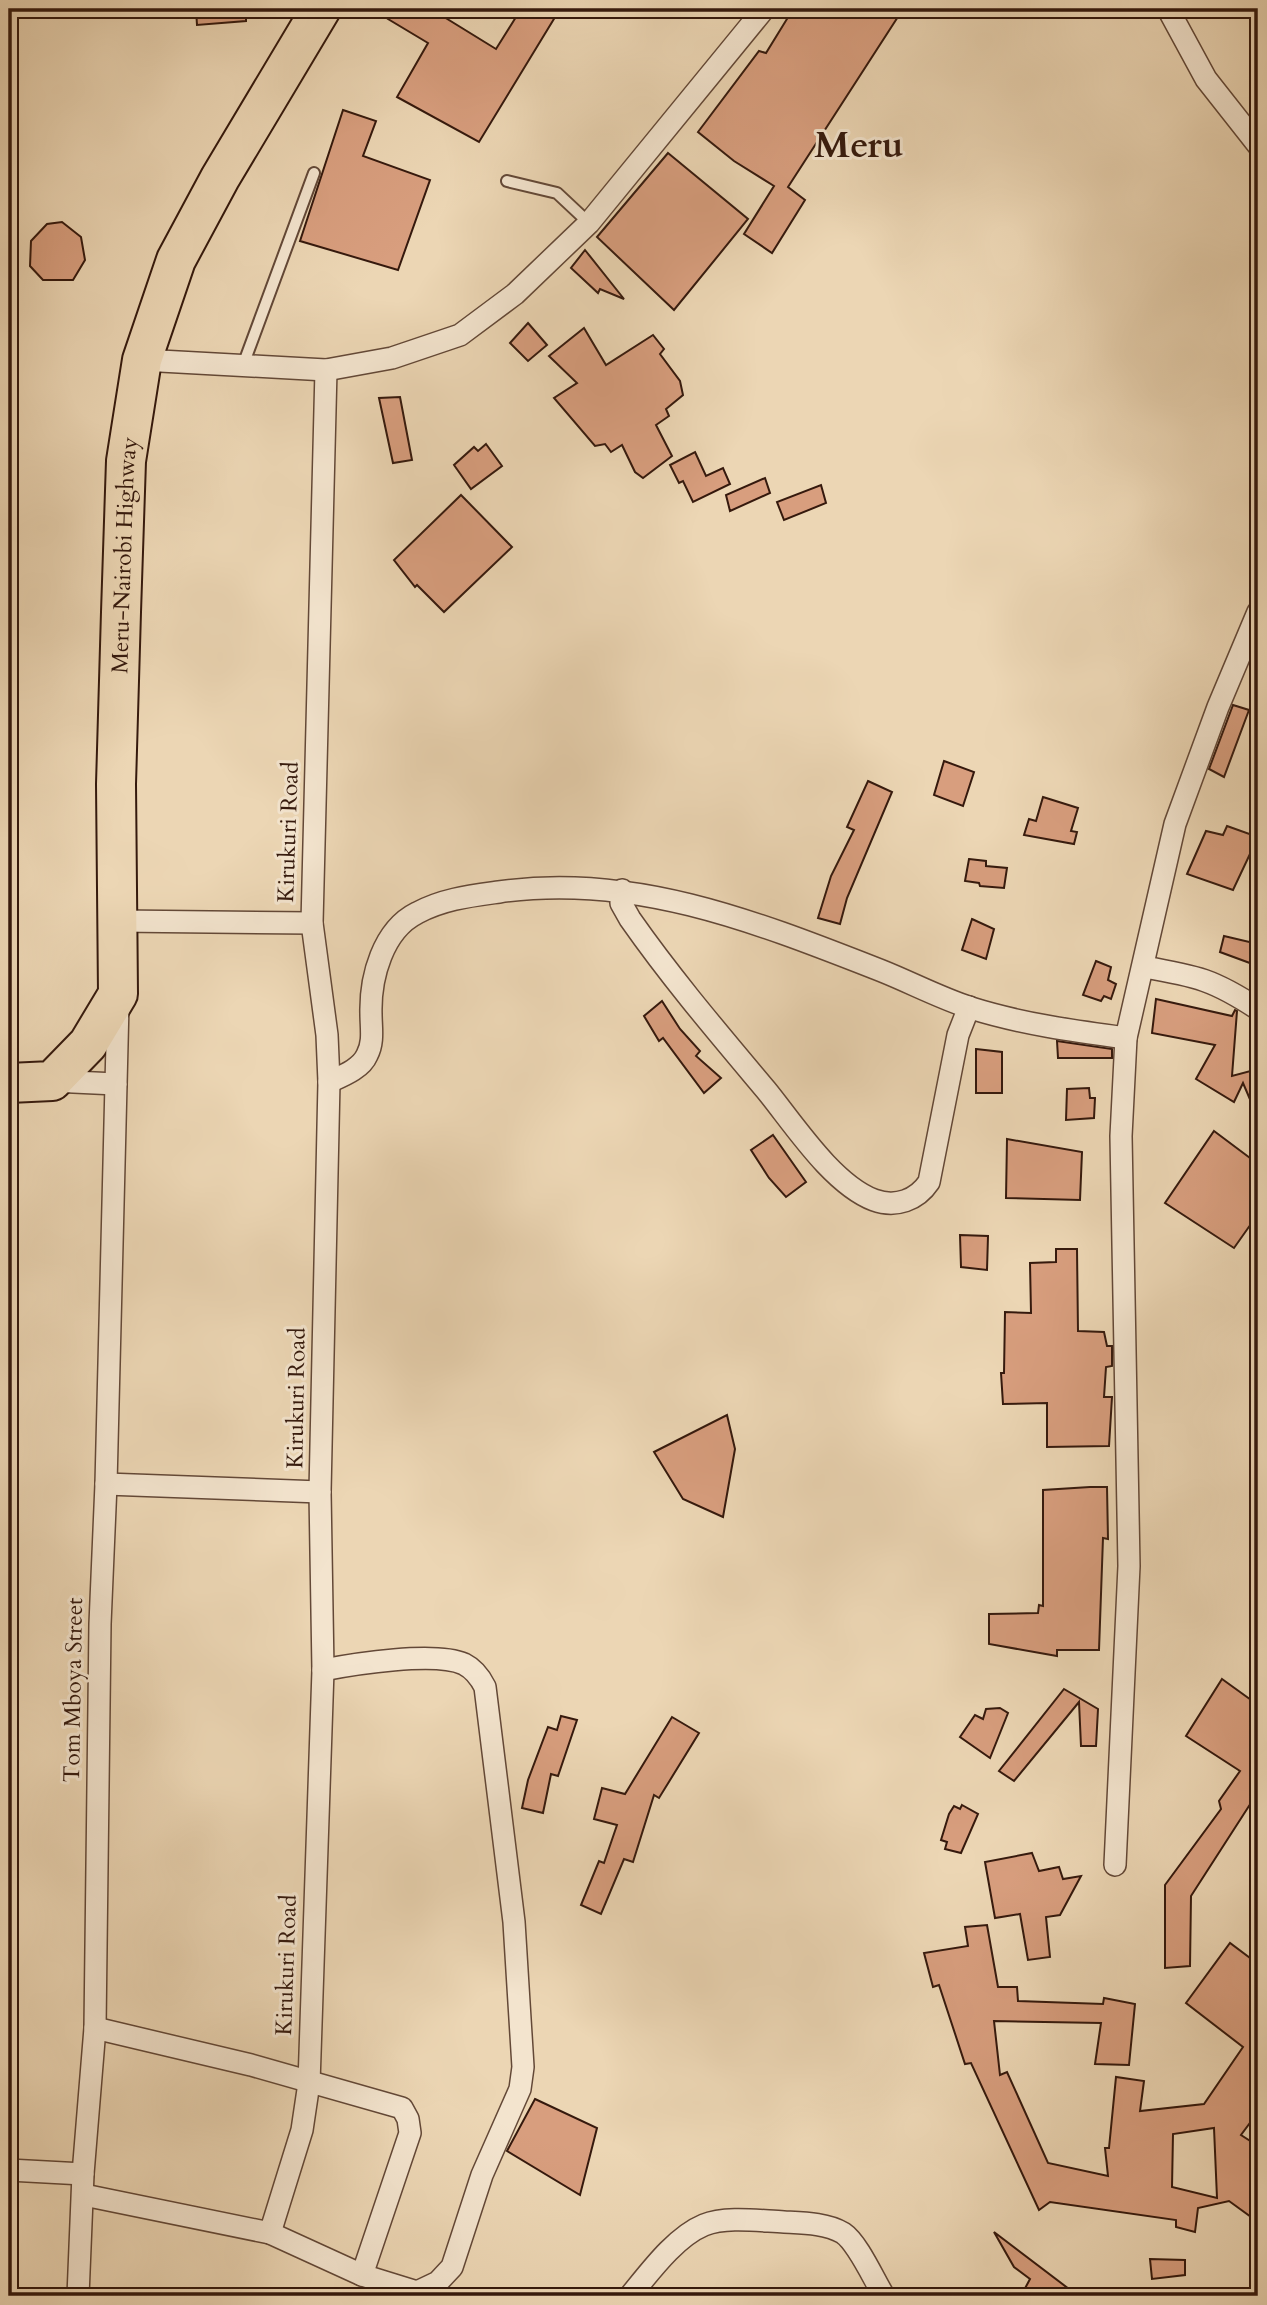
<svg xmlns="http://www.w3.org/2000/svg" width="1267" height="2305" font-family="Cardo,serif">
<rect width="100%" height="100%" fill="#ecd6b4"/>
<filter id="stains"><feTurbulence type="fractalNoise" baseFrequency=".00286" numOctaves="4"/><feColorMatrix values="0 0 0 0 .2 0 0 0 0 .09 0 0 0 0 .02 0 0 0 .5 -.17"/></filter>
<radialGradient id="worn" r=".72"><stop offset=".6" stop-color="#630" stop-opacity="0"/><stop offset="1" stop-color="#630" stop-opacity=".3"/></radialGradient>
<!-- building -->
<g fill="#d89e7e" stroke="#35190d" stroke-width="2" fill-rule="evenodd">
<polygon points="196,9 246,9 246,21 197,25"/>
<polygon points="395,9 431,9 496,49 521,9 560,9 479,142 397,97 428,43 388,19"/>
<polygon points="804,9 903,9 788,187 805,200 772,253 744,234 774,186 734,161 698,132 759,51 766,53 790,14 793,17"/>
<polygon points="343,110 376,121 363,156 430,180 398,270 300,241"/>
<polygon points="668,153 748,219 674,310 597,237"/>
<polygon points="62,222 81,237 85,260 73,280 43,280 30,266 31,241 47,224"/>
<polygon points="585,250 624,299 600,289 598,293 571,268"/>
<polygon points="528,323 547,345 528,361 510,343"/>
<polygon points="584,328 606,365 653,335 664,349 660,354 680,381 683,395 666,409 669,416 656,425 672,456 643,478 635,472 622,445 611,452 605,444 595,446 554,398 577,383 549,356"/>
<polygon points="400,397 412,460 393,463 379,398"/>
<polygon points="486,444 502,466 471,489 454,465 474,447 478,451"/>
<polygon points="695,452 706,476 723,468 730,484 693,502 683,481 679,483 670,465"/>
<polygon points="765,478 770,493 730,511 726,495"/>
<polygon points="821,485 826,503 784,520 777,502"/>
<polygon points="461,495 512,547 444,612 417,585 415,587 394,560"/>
<polygon points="1233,705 1249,710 1224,777 1209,769"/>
<polygon points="944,761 974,772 963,806 934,795"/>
<polygon points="868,781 892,792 847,898 840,924 818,918 831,876 854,830 847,827"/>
<polygon points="1043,797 1078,808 1071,831 1077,832 1074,844 1024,835 1029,819 1036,821"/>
<polygon points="1227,826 1258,837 1233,890 1187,874 1206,831 1223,835"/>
<polygon points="969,859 986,861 986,866 1007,868 1004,888 980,886 979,883 965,881"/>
<polygon points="972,919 994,929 986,959 962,950"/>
<polygon points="1224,936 1258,944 1258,966 1220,952"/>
<polygon points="1096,961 1111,967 1108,980 1116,984 1111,999 1104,996 1101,1001 1083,995"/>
<polygon points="1156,999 1232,1016 1235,1010 1237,1011 1232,1076 1258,1069 1258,1118 1243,1083 1234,1102 1196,1079 1215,1045 1152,1033"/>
<polygon points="662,1001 680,1029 700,1051 696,1056 721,1078 704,1093 663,1038 659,1041 644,1016"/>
<polygon points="1057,1041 1112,1049 1112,1058 1058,1058"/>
<polygon points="976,1049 1002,1052 1002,1093 976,1093"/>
<polygon points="1089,1088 1090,1098 1095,1098 1094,1118 1066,1120 1067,1089"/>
<polygon points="1214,1131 1258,1164 1258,1214 1234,1248 1165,1203"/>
<polygon points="773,1135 806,1182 786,1197 769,1178 751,1150"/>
<polygon points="1007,1139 1082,1152 1080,1200 1006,1198"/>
<polygon points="960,1235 988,1236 987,1270 961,1267"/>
<polygon points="1056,1249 1077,1249 1078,1331 1104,1332 1107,1346 1112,1346 1112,1366 1106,1367 1104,1397 1112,1397 1109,1446 1047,1447 1047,1403 1003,1404 1001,1373 1004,1373 1005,1312 1031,1313 1030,1263 1056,1262"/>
<polygon points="727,1415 735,1449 723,1517 683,1499 654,1452"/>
<polygon points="1090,1487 1107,1487 1108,1539 1103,1538 1099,1650 1057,1650 1057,1656 989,1644 989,1614 1038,1613 1039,1605 1043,1606 1043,1490"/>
<polygon points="1222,1679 1258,1705 1258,1792 1191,1896 1190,1966 1165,1968 1165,1885 1221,1809 1219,1801 1240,1771 1186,1736"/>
<polygon points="1064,1689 1098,1709 1096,1746 1081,1746 1079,1702 1014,1781 999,1771"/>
<polygon points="1000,1708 1008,1713 990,1758 960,1737 975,1715 983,1719 986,1709"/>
<polygon points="561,1716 577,1720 558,1776 551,1774 543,1813 522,1808 528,1780 548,1727 557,1730"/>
<polygon points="672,1717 699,1733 659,1798 654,1795 633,1862 624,1859 601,1914 581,1905 599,1861 604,1863 617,1825 594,1819 602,1788 625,1794"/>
<polygon points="962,1805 978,1814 961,1853 945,1849 947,1842 941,1840 949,1814 954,1806 960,1809"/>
<polygon points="1032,1853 1039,1871 1059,1867 1063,1879 1081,1876 1060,1915 1046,1917 1050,1957 1028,1960 1020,1914 995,1918 985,1862"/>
<path d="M987,1925L998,1987H1017L1018,2001L1103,2004L1104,1998L1135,2004L1129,2065L1095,2064L1101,2023L994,2021L1000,2075L1007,2072L1048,2163L1108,2176L1105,2148H1109L1116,2077L1144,2081L1140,2111L1204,2104L1243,2047L1186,2003L1230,1943L1258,1964V2112L1241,2135L1258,2146V2222L1229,2201L1198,2208L1195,2232L1176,2227V2220L1050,2202L1039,2210L971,2063L965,2064L939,1985L933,1987L924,1953L968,1946L965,1927ZM1214,2128L1217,2198L1172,2187L1173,2134Z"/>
<polygon points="535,2099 597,2128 580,2195 507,2151"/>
<polygon points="994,2232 1069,2289 1022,2294 1030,2279 1014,2267"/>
<polygon points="1150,2259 1185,2260 1185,2275 1152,2279"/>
</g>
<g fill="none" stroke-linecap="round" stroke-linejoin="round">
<!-- lane casing -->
<g stroke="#634837" stroke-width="14">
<g id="lane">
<polyline points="507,181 557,193 589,223"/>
<polyline points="242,368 314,173"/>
</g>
</g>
<!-- street casing -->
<g stroke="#634837" stroke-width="24">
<g id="street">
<polyline points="1168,9 1206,79 1258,145"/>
<polyline points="142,360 326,370 392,358 460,335 515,294 589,223 764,9"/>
<path d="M622,890L621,903L630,919C672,979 719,1034 766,1090C793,1123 832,1184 874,1200C896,1208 917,1200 929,1182L958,1035L969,1007"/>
<polyline points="118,921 312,923"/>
<path d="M1144,967C1197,976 1214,980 1258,1009"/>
<polyline points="52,1081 116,1084"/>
<path d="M329,1082C342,1076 361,1069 367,1055C374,1042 371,1028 371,1014C370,977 383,930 417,913C443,899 470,896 499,892C633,872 759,923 882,971C912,983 940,998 971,1008C1022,1024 1074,1031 1126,1038"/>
<polyline points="106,1484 320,1492"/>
<path d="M323,1670C354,1664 435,1651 464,1664C474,1669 480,1677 485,1687L514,1922L523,2067L520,2089L482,2175L452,2267L438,2282L417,2292L362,2275"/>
<polyline points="1115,1865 1129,1566 1121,1136 1126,1038 1175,824 1218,707 1258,612"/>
<polyline points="95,2028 251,2065 402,2108 408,2119 410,2133 362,2275 270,2233"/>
<polyline points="9,2170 83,2174"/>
<polyline points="84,2195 270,2233 302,2130 309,2083 323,1670 320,1492 329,1082 327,1035 312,923 326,370"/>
<polyline points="78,2296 83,2174 95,2028 100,1624 106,1484 118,1004"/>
<path d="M630,2296C649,2273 675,2237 704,2225C726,2216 760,2221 784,2222C803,2223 826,2223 843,2233C858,2243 874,2280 884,2296"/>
</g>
</g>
<!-- highway casing -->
<g stroke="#35190d" stroke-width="42">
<g id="highway">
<path id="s1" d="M9,1083L52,1081L88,1044L118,994L116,784L121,612L126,461L142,360L176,260L220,178L321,9"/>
</g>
</g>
<!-- lane -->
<use href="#lane" stroke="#f3e4ce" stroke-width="10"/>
<!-- street -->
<use href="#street" stroke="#f3e4ce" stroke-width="21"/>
<!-- highway -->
<use href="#highway" stroke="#ecd6b4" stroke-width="38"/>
</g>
<g text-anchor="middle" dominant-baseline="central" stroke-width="6" stroke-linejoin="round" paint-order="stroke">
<!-- street labels -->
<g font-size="23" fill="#35190d" stroke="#f3e4ce">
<text stroke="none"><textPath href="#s1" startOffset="592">Meru-Nairobi Highway</textPath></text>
<text transform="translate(288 832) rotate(-88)">Kirukuri Road</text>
<text transform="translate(296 1398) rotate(-89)">Kirukuri Road</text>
<text transform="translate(73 1690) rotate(-89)">Tom Mboya Street</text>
<text transform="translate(286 1965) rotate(-88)">Kirukuri Road</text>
</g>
<!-- town labels -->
<g font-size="37" font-weight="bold" fill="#35190d" stroke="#f3e4ce">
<text x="859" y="145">Meru</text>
</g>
</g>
<!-- margin -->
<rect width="1267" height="2305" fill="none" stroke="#ecd6b4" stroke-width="35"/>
<rect x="10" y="10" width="1246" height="2284" fill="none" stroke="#35190d" stroke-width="3.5"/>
<rect x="18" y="18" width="1232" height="2270" fill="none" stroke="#35190d" stroke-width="2"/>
<rect width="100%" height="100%" filter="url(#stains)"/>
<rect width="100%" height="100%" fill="url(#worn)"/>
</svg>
